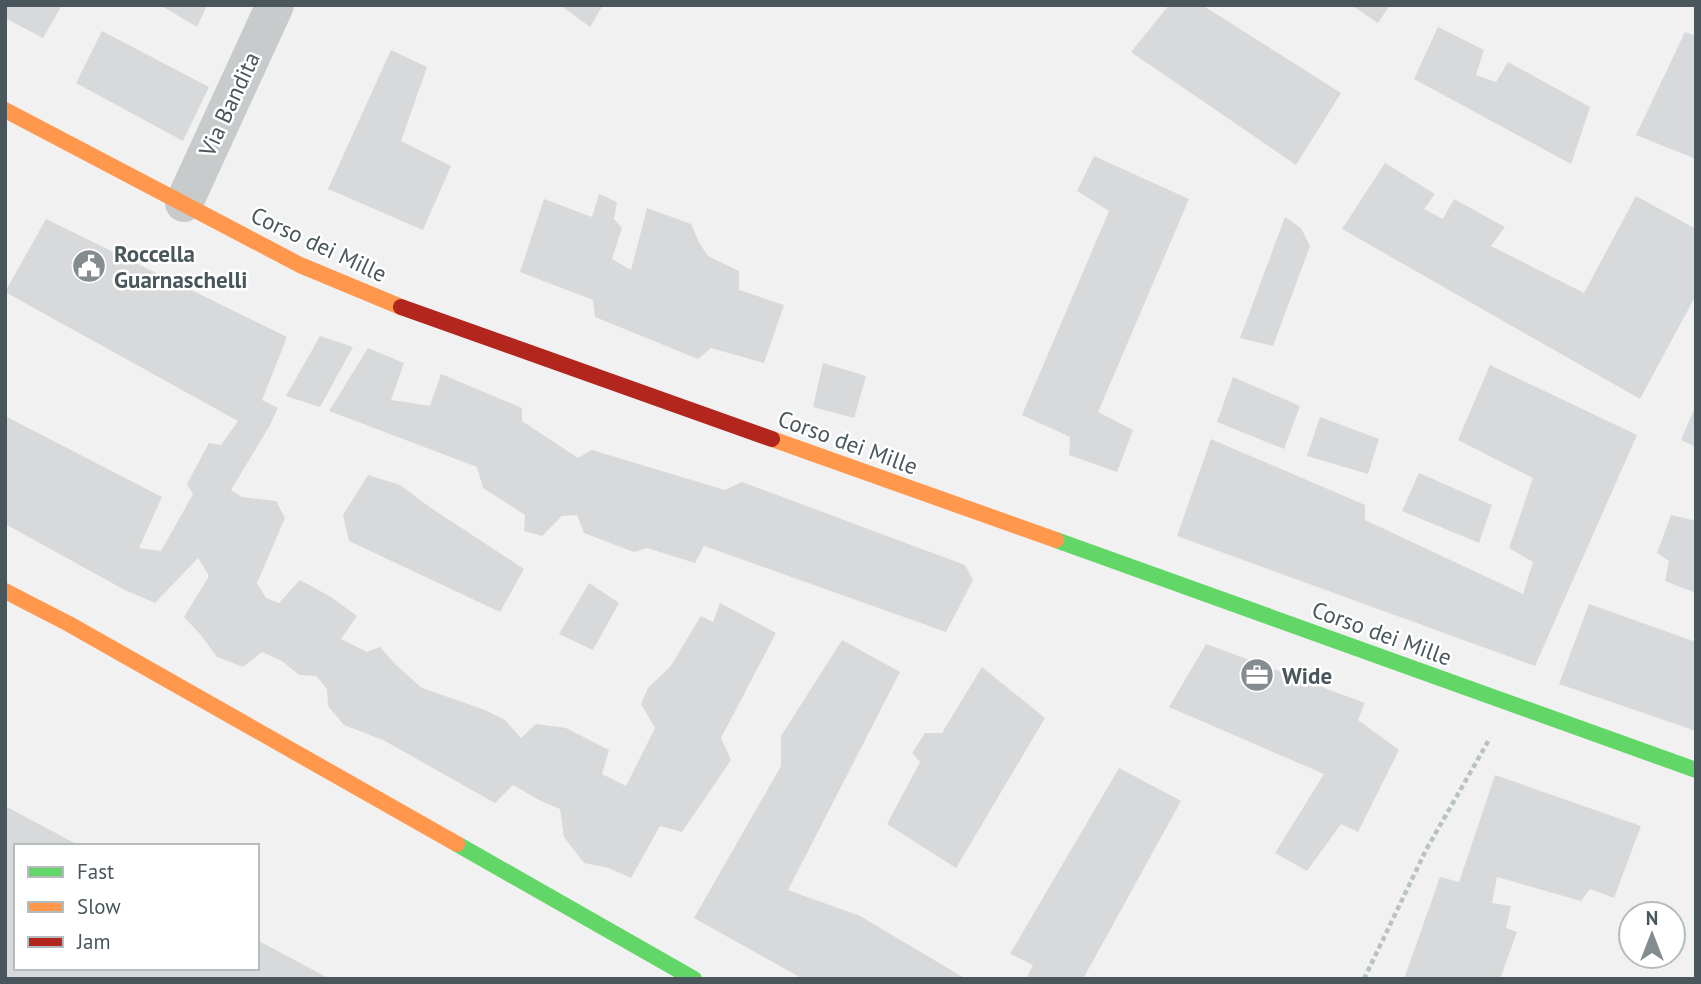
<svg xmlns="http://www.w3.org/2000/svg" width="1701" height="984" font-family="'PT Sans',sans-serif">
<rect width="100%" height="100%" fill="#f1f1f1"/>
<!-- building -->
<g fill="#d8d9da">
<polygon points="5,5 62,5 43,38 5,18"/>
<polygon points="160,5 207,5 197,27"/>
<polygon points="560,5 603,5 590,27"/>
<polygon points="1169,5 1202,5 1341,93 1296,165 1131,52"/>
<polygon points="1351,5 1390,5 1378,23"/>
<polygon points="1438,27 1484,50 1476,75 1496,82 1508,62 1590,107 1571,164 1414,79"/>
<polygon points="102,31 209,87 183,141 76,83"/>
<polygon points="1685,32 1696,36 1696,159 1636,135"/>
<polygon points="391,50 427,67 401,141 451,166 423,230 328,189"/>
<polygon points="1094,156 1189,199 1098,412 1133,430 1117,472 1069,455 1070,437 1022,415 1109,211 1077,191"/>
<polygon points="1385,163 1435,194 1424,209 1443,219 1454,199 1505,227 1491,246 1584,293 1636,196 1696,229 1696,295 1640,399 1342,229"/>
<polygon points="599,194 617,202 614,219 622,228 612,259 631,270 647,208 691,224 700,244 708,256 739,271 739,290 784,305 764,363 711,348 698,359 595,317 593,300 520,272 544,199 592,217"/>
<polygon points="1285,217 1301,228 1310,246 1273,346 1240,338"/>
<polygon points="46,219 287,337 262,400 278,408 269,427 231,490 242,497 276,501 285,518 257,583 266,598 279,603 300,580 331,597 357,616 341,639 367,652 380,647 396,665 422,688 485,710 505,720 521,738 536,724 566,728 609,750 602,774 626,786 655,728 641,704 648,688 670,667 701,616 713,622 720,603 776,633 721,738 731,760 682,832 660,826 631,878 609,868 584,863 564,837 560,809 539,800 513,785 495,803 383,740 344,725 328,706 327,689 316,676 299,675 282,661 262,652 243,667 217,657 200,634 184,617 209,576 198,558 155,603 123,589 5,524 5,416 162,497 139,548 161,551 193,494 187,484 209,443 221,445 238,421 5,292"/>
<polygon points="320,336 353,347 320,407 286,396"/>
<polygon points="368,348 404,363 391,400 430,406 441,374 522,408 522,421 578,458 592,450 725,490 742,482 965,565 973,580 946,632 704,546 695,563 647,548 634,552 584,533 577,515 562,516 542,536 524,531 525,515 483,488 477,467 329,411"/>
<polygon points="823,363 866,376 854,418 813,407"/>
<polygon points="1490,365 1637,435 1535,666 1177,536 1211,439 1365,505 1365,520 1523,594 1533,562 1509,548 1533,478 1458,440"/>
<polygon points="1233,377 1300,406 1284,449 1217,422"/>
<polygon points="1696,405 1696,447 1681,440"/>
<polygon points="1320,417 1379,439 1368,474 1307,456"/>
<polygon points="1419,473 1492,505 1479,543 1402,511"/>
<polygon points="368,475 400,485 431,508 524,569 500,612 349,541 343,515"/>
<polygon points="1671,515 1696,521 1696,593 1665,581 1669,561 1657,553"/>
<polygon points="589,583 619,603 593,650 559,634"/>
<polygon points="1589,604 1696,642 1696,731 1559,684"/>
<polygon points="842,640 900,672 788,890 860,916 966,979 803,979 694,918 781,766 781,736"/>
<polygon points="1206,644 1365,703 1358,720 1399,750 1358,832 1341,824 1307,871 1275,853 1324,774 1169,707"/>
<polygon points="982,667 1045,718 956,868 887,824 920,762 912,753 925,733 942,733"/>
<polygon points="1119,768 1181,801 1083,979 1026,979 1033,965 1010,954"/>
<polygon points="1495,775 1641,826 1614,898 1590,889 1581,901 1497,877 1492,903 1511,906 1506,928 1517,932 1500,979 1404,979 1440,877 1459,882"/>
<polygon points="5,806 80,846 16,846 16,968 257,968 257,940 330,979 5,979"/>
</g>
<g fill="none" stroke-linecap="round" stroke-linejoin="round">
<!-- path -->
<polyline stroke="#b8c3be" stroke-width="4.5" stroke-dasharray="5 3.5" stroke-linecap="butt" points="1364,979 1426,850 1490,738"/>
<!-- street -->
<polyline stroke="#c8cbcc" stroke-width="38" points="184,203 275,5"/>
<!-- fast -->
<g stroke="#63d668" stroke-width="16">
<polyline points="1056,540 1696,770"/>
<polyline points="457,844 694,979"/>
</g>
<!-- slow -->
<g stroke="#ff974d" stroke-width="16">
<polyline points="5,110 300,265 401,307"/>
<polyline points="772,439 1056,540"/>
<polyline points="5,591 69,624 457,844"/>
</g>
<!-- jam -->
<polyline stroke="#b3261e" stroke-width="16" points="401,307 772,439"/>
</g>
<!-- icons -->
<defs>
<g id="civic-disc" transform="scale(1.75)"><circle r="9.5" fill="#848c90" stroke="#fff"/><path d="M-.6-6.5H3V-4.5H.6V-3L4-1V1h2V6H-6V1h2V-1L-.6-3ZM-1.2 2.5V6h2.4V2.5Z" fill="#fff"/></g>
<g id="office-disc" transform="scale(1.75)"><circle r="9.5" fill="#848c90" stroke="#fff"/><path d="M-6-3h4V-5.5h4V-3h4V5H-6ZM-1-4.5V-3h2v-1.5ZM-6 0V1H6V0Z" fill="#fff"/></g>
</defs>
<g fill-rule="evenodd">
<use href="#civic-disc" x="89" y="266"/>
<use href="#office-disc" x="1257" y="675"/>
</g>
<g text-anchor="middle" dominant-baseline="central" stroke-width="5" stroke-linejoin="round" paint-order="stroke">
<!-- street labels -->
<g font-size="23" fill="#49565b" stroke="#fff">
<text transform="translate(229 104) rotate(-65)">Via Bandita</text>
<text transform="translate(319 244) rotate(25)">Corso dei Mille</text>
<text transform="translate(848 442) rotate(20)">Corso dei Mille</text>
<text transform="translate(1382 633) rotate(20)">Corso dei Mille</text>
</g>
<!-- poi labels -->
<g font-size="23" font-weight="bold" fill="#49565b" stroke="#fff" text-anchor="start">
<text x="114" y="253">Roccella<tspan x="114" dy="26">Guarnaschelli</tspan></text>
<text x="1282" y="675">Wide</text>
</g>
</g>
<!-- border -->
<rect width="1701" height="984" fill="none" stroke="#49565b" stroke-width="14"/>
<!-- legend -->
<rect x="14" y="844" width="245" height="126" fill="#ffffff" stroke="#b6bbbd" stroke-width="2"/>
<rect x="28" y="867" width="35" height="10" fill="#63d668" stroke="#b6bbbd" stroke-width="2"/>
<text x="77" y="879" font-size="21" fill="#49565b">Fast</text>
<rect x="28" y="902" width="35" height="10" fill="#ff974d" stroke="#b6bbbd" stroke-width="2"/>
<text x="77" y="914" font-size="21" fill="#49565b">Slow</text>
<rect x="28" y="937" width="35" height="10" fill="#b3261e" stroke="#b6bbbd" stroke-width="2"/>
<text x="77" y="949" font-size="21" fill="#49565b">Jam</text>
<!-- north arrow -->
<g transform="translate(1652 935)"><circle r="33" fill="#ffffff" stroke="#b6bbbd" stroke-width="2"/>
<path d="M0-5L12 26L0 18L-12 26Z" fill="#848c90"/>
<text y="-10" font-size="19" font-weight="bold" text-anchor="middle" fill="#49565b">N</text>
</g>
</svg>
